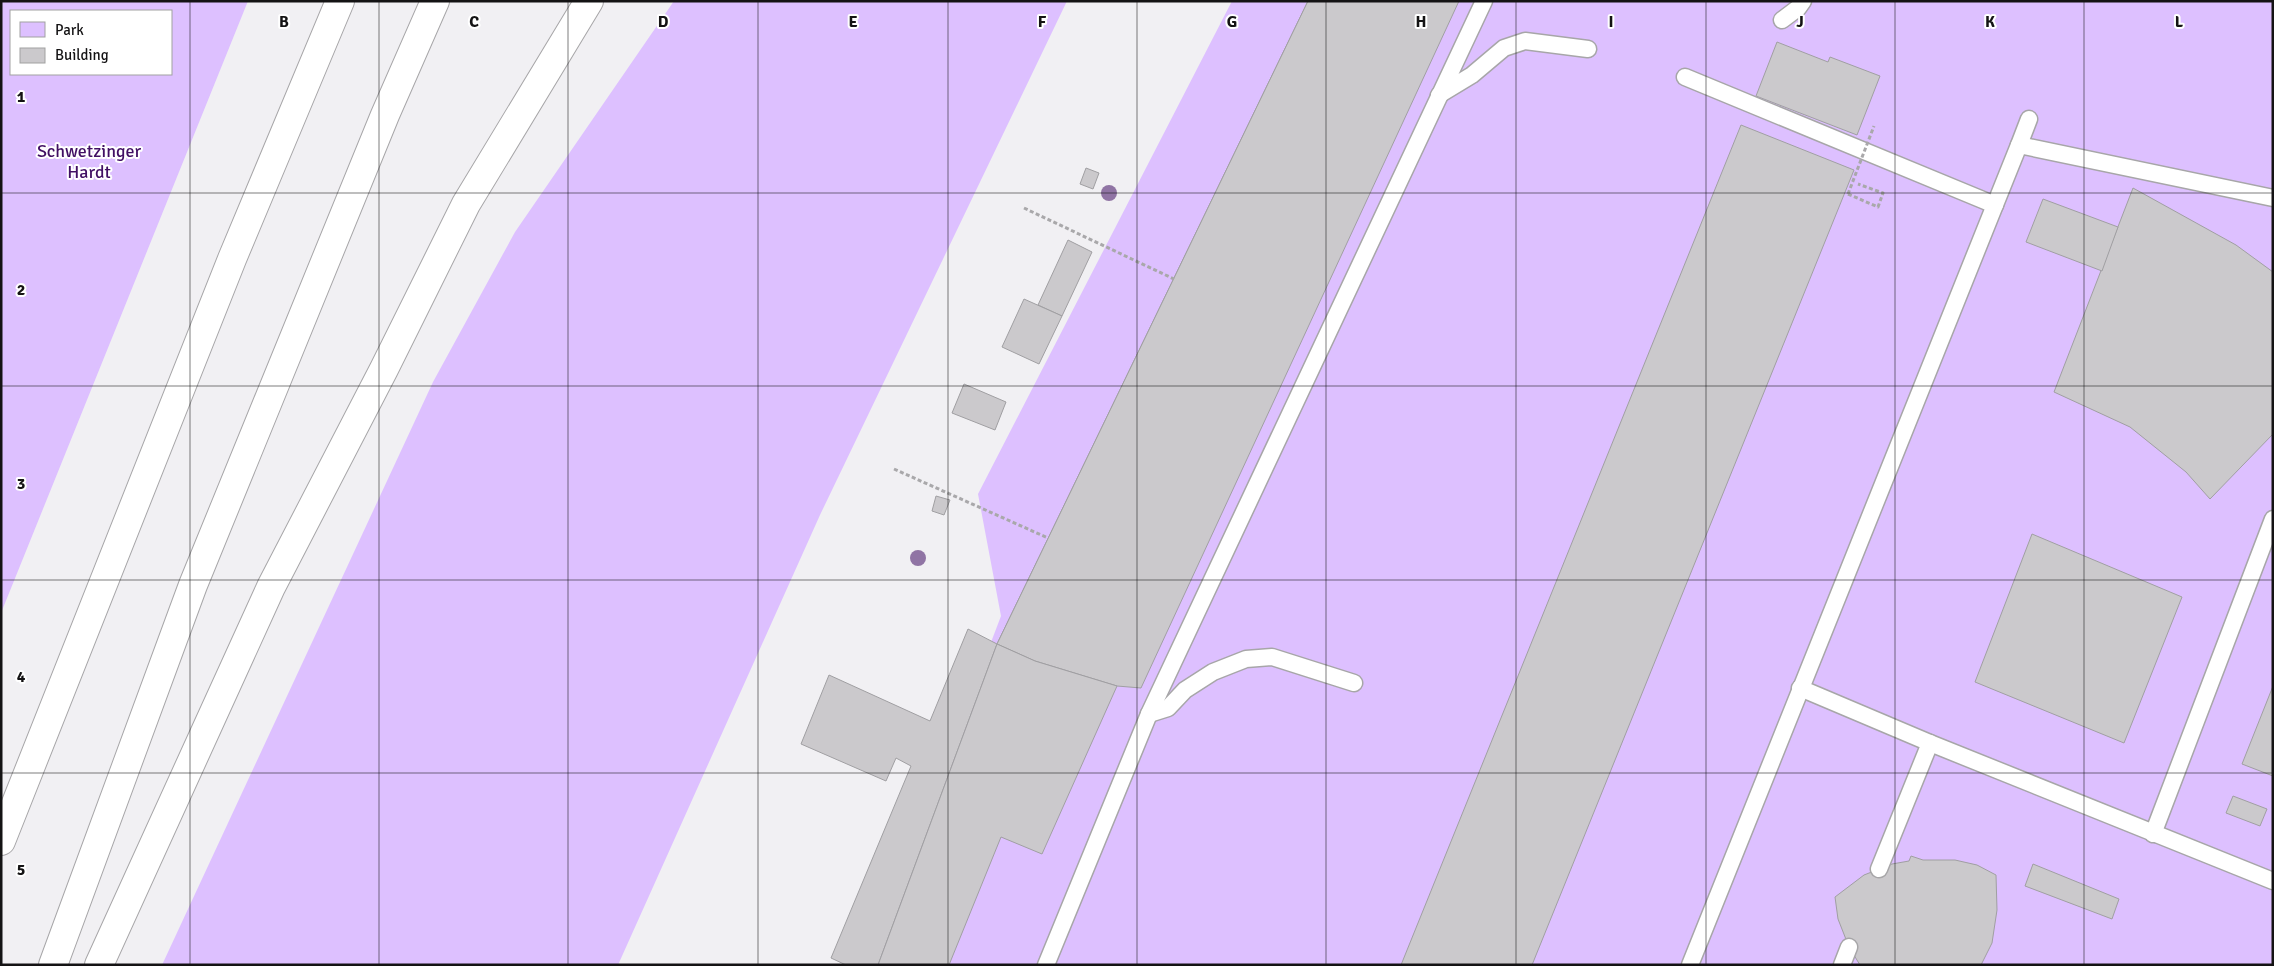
<svg xmlns="http://www.w3.org/2000/svg" width="2274" height="966" font-family="Signika,sans-serif">
<rect width="100%" height="100%" fill="#f1f0f3"/>
<!-- green -->
<g fill="#ddc0ff" fill-rule="evenodd">
<path d="M1,1H248L1,613ZM171,11V74H11V11Z"/>
<polygon points="674,1 1067,1 820,515 618,965 162,965 433,382 515,232"/>
<polygon points="1232,1 2273,1 2273,965 868,965 1001,616 978,494"/>
</g>
<!-- building -->
<g fill="#cbc9cc" stroke="#a09fa2">
<polygon points="1308,1 1367,1 1093,566 1084,561 1035,661 997,644"/>
<polygon points="1308,1 1459,1 1141,688 1117,686 1035,661 997,644"/>
<polygon points="1777,42 1828,62 1830,57 1880,76 1857,135 1756,96"/>
<polygon points="1741,125 1854,170 1532,965 1401,965"/>
<polygon points="1086,168 1099,173 1093,189 1080,184"/>
<polygon points="2133,188 2236,245 2273,272 2273,434 2210,499 2186,472 2130,427 2054,392"/>
<polygon points="2043,199 2118,227 2102,271 2026,242"/>
<polygon points="1068,240 1092,252 1062,316 1038,305"/>
<polygon points="1024,299 1062,316 1039,364 1002,347"/>
<polygon points="964,384 1006,402 995,430 952,413"/>
<polygon points="936,496 950,500 944,515 932,511"/>
<polygon points="2032,534 2182,597 2124,743 1975,682"/>
<polygon points="968,629 997,644 878,965 846,965 831,958 911,766 896,758 886,781 801,744 829,675 930,721"/>
<polygon points="997,644 1035,661 1117,686 1042,854 1001,837 949,965 878,965"/>
<polygon points="2273,686 2273,776 2242,764"/>
<polygon points="2233,796 2267,809 2260,826 2226,813"/>
<polygon points="1911,856 1923,860 1955,860 1977,865 1996,875 1997,910 1992,943 1981,965 1860,965 1849,947 1838,919 1835,897 1864,875 1892,864 1909,861"/>
<polygon points="2033,864 2119,899 2112,919 2025,886"/>
</g>
<g fill="none" stroke-linecap="round" stroke-linejoin="round">
<!-- lane casing -->
<g stroke="#a7a6a8" stroke-width="19">
<g id="lane">
<polyline points="1782,20 1798,8 1803,1"/>
<polyline points="1685,77 1995,205"/>
<polyline points="1439,95 1472,75 1504,48 1525,41 1588,49"/>
<polyline points="2019,145 2029,119"/>
<polyline points="1800,688 1930,743 2273,881"/>
<polyline points="1149,714 1168,708 1185,690 1213,672 1246,659 1272,657 1354,683"/>
<polyline points="2153,834 2273,519"/>
<polyline points="1879,869 1930,743"/>
<polyline points="1046,965 1149,714 1484,1"/>
<polyline points="1690,965 2019,145 2273,198"/>
<polyline points="1842,965 1849,947"/>
</g>
</g>
<!-- highway casing -->
<g stroke="#a7a6a8" stroke-width="30">
<g id="highway">
<polyline points="1,841 232,259 340,1"/>
<polyline points="53,965 193,585 385,115 435,1"/>
<polyline points="99,965 271,587 384,369 466,204 589,1"/>
</g>
</g>
<!-- path -->
<g stroke="#a9a8aa" stroke-width="3" stroke-dasharray="4 2.5" stroke-linecap="butt">
<polyline points="1848,194 1878,207 1883,193 1858,184"/>
<polyline points="1024,208 1174,279"/>
<polyline points="894,469 1048,538"/>
</g>
<!-- lane -->
<use href="#lane" stroke="#fff" stroke-width="16"/>
<!-- highway -->
<use href="#highway" stroke="#fff" stroke-width="28"/>
<!-- path-bridge -->
<polyline stroke="#a9a8aa" stroke-width="3" stroke-dasharray="4 2.5" stroke-linecap="butt" points="1848,194 1874,126"/>
</g>
<!-- trees -->
<g fill="#9074a4">
<circle cx="1109" cy="193" r="8"/>
<circle cx="918" cy="558" r="8"/>
</g>
<!-- grid -->
<path fill="none" stroke="#141314" stroke-width="1" stroke-opacity="0.55" d="M190,1V965M379,1V965M568,1V965M758,1V965M948,1V965M1137,1V965M1326,1V965M1516,1V965M1706,1V965M1895,1V965M2084,1V965M1,193H2273M1,386H2273M1,580H2273M1,773H2273"/>
<g text-anchor="middle" dominant-baseline="central" stroke-width="4" stroke-linejoin="round" paint-order="stroke">
<!-- park labels -->
<g font-size="18" fill="#410f64" stroke="#fff">
<text x="89" y="151">Schwetzinger<tspan x="89" dy="21">Hardt</tspan></text>
</g>
</g>
<g font-size="16" text-anchor="middle" font-weight="bold" fill="#141314" stroke="#fff" stroke-width="4" stroke-linejoin="round" paint-order="stroke">
<text x="284" y="27">B</text>
<text x="474" y="27">C</text>
<text x="663" y="27">D</text>
<text x="853" y="27">E</text>
<text x="1042" y="27">F</text>
<text x="1232" y="27">G</text>
<text x="1421" y="27">H</text>
<text x="1611" y="27">I</text>
<text x="1800" y="27">J</text>
<text x="1990" y="27">K</text>
<text x="2179" y="27">L</text>
<text x="21" y="102">1</text>
<text x="21" y="295">2</text>
<text x="21" y="489">3</text>
<text x="21" y="682">4</text>
<text x="21" y="875">5</text>
</g>
<!-- border -->
<rect width="2274" height="966" fill="none" stroke="#141314" stroke-width="5"/>
<!-- legend -->
<rect x="10" y="10" width="162" height="65" fill="#ffffff" stroke="#a1a1a1"/>
<rect x="20" y="22" width="25" height="15" fill="#ddc0ff" stroke="#a1a1a1"/>
<text x="55" y="35" font-size="15" fill="#141314">Park</text>
<rect x="20" y="48" width="25" height="15" fill="#cbc9cc" stroke="#a1a1a1"/>
<text x="55" y="60" font-size="15" fill="#141314">Building</text>
</svg>
